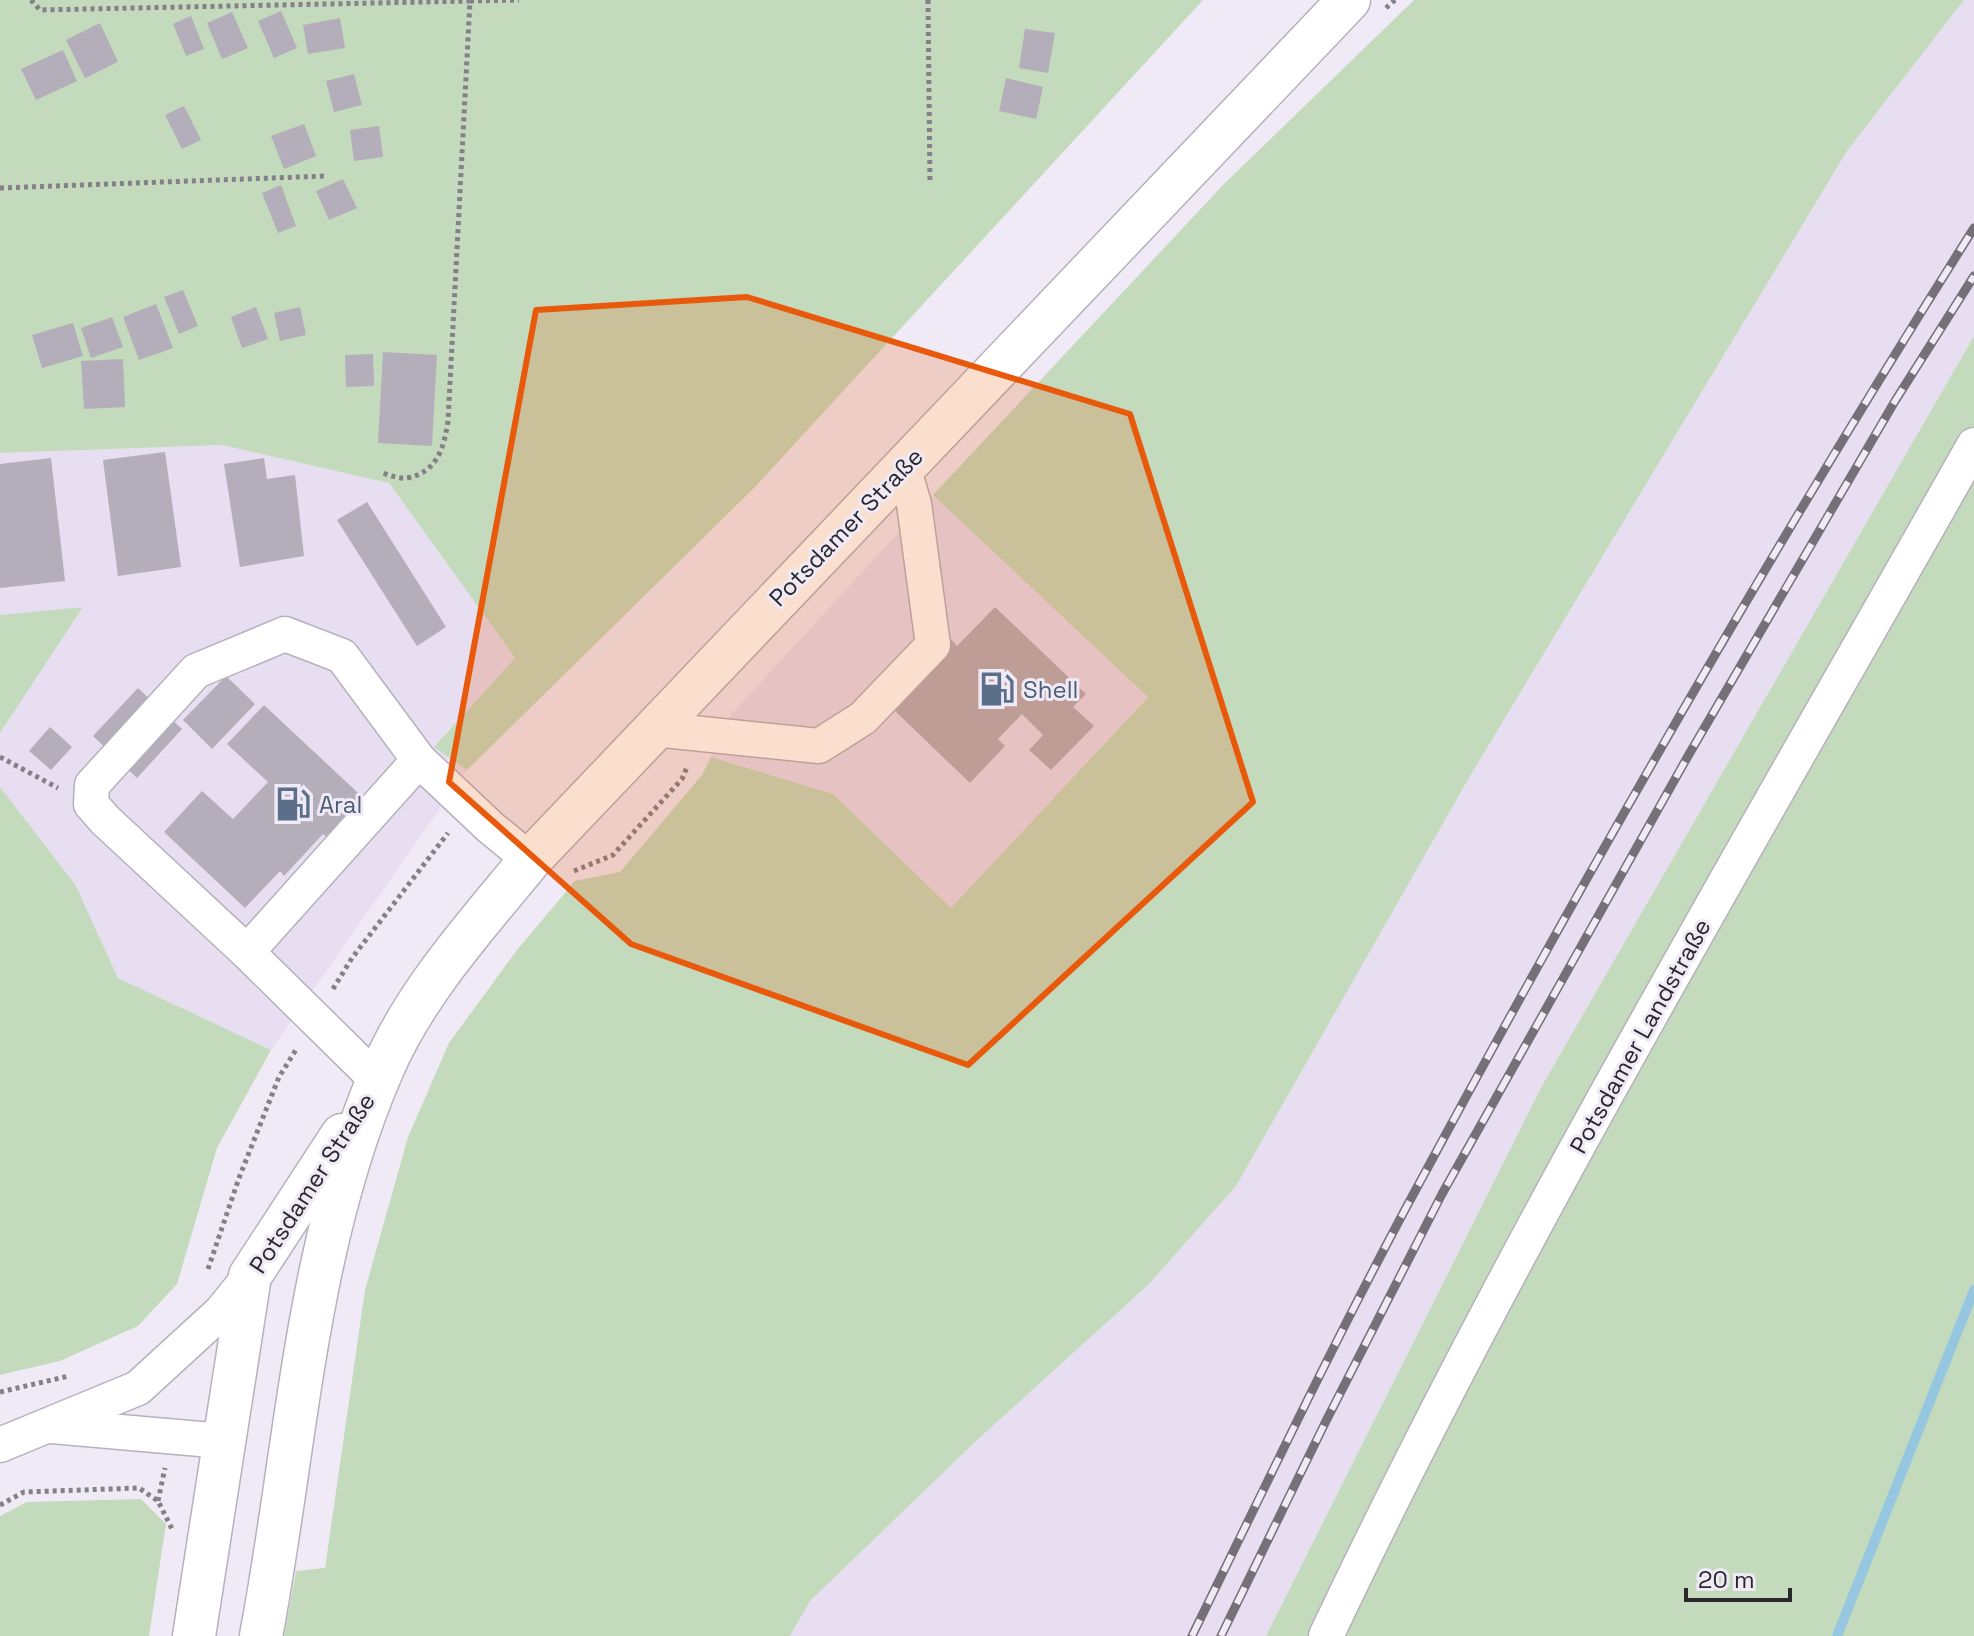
<svg xmlns="http://www.w3.org/2000/svg" width="1974" height="1636" font-family="'Space Grotesk',sans-serif">
<rect width="100%" height="100%" fill="#f0eaf6"/>
<!-- built -->
<g fill="#e7def1">
<polygon points="1964,0 1974,0 1974,336 1543,1084 1266,1636 790,1636 810,1601 974,1443 1148,1285 1236,1186 1470,776 1847,151"/>
<polygon points="223,445 389,483 515,658 435,746 467,770 271,1050 118,978 75,884 0,787 0,733 83,607 0,615 0,453"/>
<polygon points="933,495 1148,696 951,909 833,794 711,757 726,720"/>
</g>
<!-- green -->
<g fill="#c4dabd">
<polygon points="0,0 1203,0 754,488 467,770 434,747 515,658 389,483 222,445 0,453"/>
<polygon points="1414,0 1964,0 1847,151 1470,776 1236,1186 1148,1285 974,1443 810,1601 790,1636 284,1636 296,1571 325,1568 365,1290 408,1137 449,1043 517,950 575,881 620,872 702,775 711,757 833,794 951,908 1148,697 933,495 1223,185"/>
<polygon points="1974,336 1974,1636 1266,1636 1543,1084"/>
<polygon points="83,607 0,733 0,615"/>
<polygon points="0,787 75,884 118,978 271,1050 217,1148 177,1284 138,1326 60,1361 0,1375"/>
<polygon points="141,1499 166,1524 149,1636 0,1636 0,1516 27,1502"/>
</g>
<g fill="none" stroke-linecap="round" stroke-linejoin="round">
<!-- stream -->
<polyline stroke="#95c7e0" stroke-width="10" points="1837,1636 1974,1290"/>
</g>
<!-- building -->
<g fill="#b3aeba">
<polygon points="281,11 297,48 274,58 258,21"/>
<polygon points="232,12 248,48 222,59 207,23"/>
<polygon points="191,16 204,49 186,56 173,24"/>
<polygon points="340,18 345,48 308,54 303,25"/>
<polygon points="100,23 118,62 85,78 66,40"/>
<polygon points="1025,29 1055,33 1048,73 1019,68"/>
<polygon points="63,50 77,81 36,100 21,69"/>
<polygon points="354,74 362,105 334,112 326,81"/>
<polygon points="1006,78 1043,87 1036,119 999,111"/>
<polygon points="184,106 201,140 182,149 165,115"/>
<polygon points="304,124 316,156 284,169 271,136"/>
<polygon points="379,126 383,157 354,161 350,130"/>
<polygon points="343,179 357,208 329,220 316,191"/>
<polygon points="281,185 296,226 278,233 262,193"/>
<polygon points="183,290 198,326 179,334 164,297"/>
<polygon points="156,304 173,348 139,360 123,317"/>
<polygon points="256,307 268,339 242,348 231,317"/>
<polygon points="300,307 306,335 280,341 274,313"/>
<polygon points="112,317 123,347 91,358 81,328"/>
<polygon points="73,323 83,356 42,368 32,335"/>
<polygon points="383,352 437,355 432,446 378,443"/>
<polygon points="373,354 374,386 346,387 345,355"/>
<polygon points="123,359 125,407 84,409 81,361"/>
<polygon points="165,452 181,567 118,576 103,460"/>
<polygon points="51,458 65,581 0,588 0,464"/>
<polygon points="264,458 267,479 295,475 304,556 240,567 224,464"/>
<polygon points="367,502 446,627 417,646 337,520"/>
<polygon points="995,607 1086,694 1073,707 1094,726 1051,770 1029,750 1043,735 1022,714 998,739 1005,746 970,783 869,686 905,648 923,666 950,638 957,646"/>
<polygon points="226,676 255,704 212,749 183,720"/>
<polygon points="138,688 182,729 137,778 93,736"/>
<polygon points="264,705 372,806 336,845 323,834 284,876 280,871 245,908 164,832 202,791 233,819 268,782 227,744"/>
<polygon points="50,727 72,747 51,770 29,751"/>
</g>
<g fill="none" stroke-linecap="round" stroke-linejoin="round">
<!-- minor casing -->
<g stroke="#b6b1bc" stroke-width="37">
<g id="minor">
<polyline points="654,729 819,746 863,718 933,645 914,504 903,467"/>
<polyline points="247,952 105,820 91,804 92,785 196,671 285,634 342,656 419,760"/>
<polyline points="378,1081 247,952 419,760 490,827 530,860"/>
<polyline points="52,1426 223,1441"/>
<polyline points="0,1445 138,1388 221,1312 250,1276"/>
<path d="M1326,1636C1519,1228 1752,839 1974,445"/>
</g>
</g>
<!-- major casing -->
<g stroke="#b6b1bc" stroke-width="45">
<g id="major">
<polyline points="194,1636 250,1276 342,1135"/>
<path d="M261,1636C297,1446 305,1247 383,1068C417,990 477,925 530,860L1349,0"/>
</g>
</g>
<!-- path -->
<g stroke="#848088" stroke-width="5" stroke-dasharray="4 4" stroke-linecap="butt">
<path d="M31,0L40,10L470,1L448,421C444,447 438,472 407,478C399,479 389,475 382,473"/>
<polyline points="928,0 930,184"/>
<polyline points="470,1 519,0"/>
<polyline points="1386,8 1395,0"/>
<polyline points="0,188 326,176"/>
<polyline points="0,757 58,788"/>
<polyline points="574,871 613,855 682,779 687,767"/>
<polyline points="333,989 352,958 448,833"/>
<polyline points="208,1269 239,1178 279,1077 297,1048"/>
<polyline points="0,1392 69,1376"/>
<polyline points="158,1501 165,1468"/>
<polyline points="0,1505 24,1492 139,1488 158,1501 172,1529"/>
</g>
<!-- minor -->
<use href="#minor" stroke="#fff" stroke-width="34"/>
<!-- major -->
<use href="#major" stroke="#fff" stroke-width="42"/>
<!-- rail casing -->
<g stroke="#737077" stroke-width="9">
<g id="rail">
<path d="M1192,1636C1267,1483 1340,1329 1421,1180C1595,857 1778,538 1974,228"/>
<polyline points="1221,1636 1326,1421 1442,1194 1688,756 1895,401 1974,276"/>
</g>
</g>
<!-- rail -->
<use href="#rail" stroke="#f0eaf6" stroke-width="6" stroke-dasharray="18" stroke-linecap="butt"/>
</g>
<!-- marked area -->
<path fill="#e8590c" fill-opacity="0.2" stroke="#e8590c" stroke-width="6" stroke-linejoin="round" d="M747,297L1130,414L1253,802L968,1065L631,944L449,782L536,310Z"/>
<!-- icons -->
<defs>
<g id="fuel-bare" transform="scale(2.76)"><path d="M-5.5-6h7V0h2V4h1.3V-2.5L3-4.5l.8-.8L6-3V5H2.5V1h-1V6h-7ZM-4.2-4.7v3.2H.2V-4.7Z" fill="#5c6f8a" stroke="#f0eaf6" stroke-width="2.5" paint-order="stroke"/></g>
</defs>
<g fill-rule="evenodd">
<use href="#fuel-bare" x="997" y="689"/>
<use href="#fuel-bare" x="293" y="804"/>
</g>
<g text-anchor="middle" dominant-baseline="central" stroke-width="6" stroke-linejoin="round" paint-order="stroke">
<!-- street labels -->
<g font-size="24" fill="#2a282d" stroke="#f0eaf6">
<text transform="translate(846 527) rotate(-46)">Potsdamer Straße</text>
<text transform="translate(1640 1036) rotate(-61)">Potsdamer Landstraße</text>
<text transform="translate(312 1183) rotate(-57)">Potsdamer Straße</text>
</g>
<!-- service labels -->
<g font-size="24" fill="#4e5e75" stroke="#f0eaf6" text-anchor="start">
<text x="1023" y="689">Shell</text>
<text x="319" y="804">Aral</text>
</g>
</g>
<!-- scale -->
<path d="M1686 1588v12h104v-12" fill="none" stroke="#2a282d" stroke-width="4"/>
<text x="1698" y="1588" font-size="24" fill="#2a282d" stroke="#f0eaf6" stroke-width="6" paint-order="stroke">20 m</text>
</svg>
